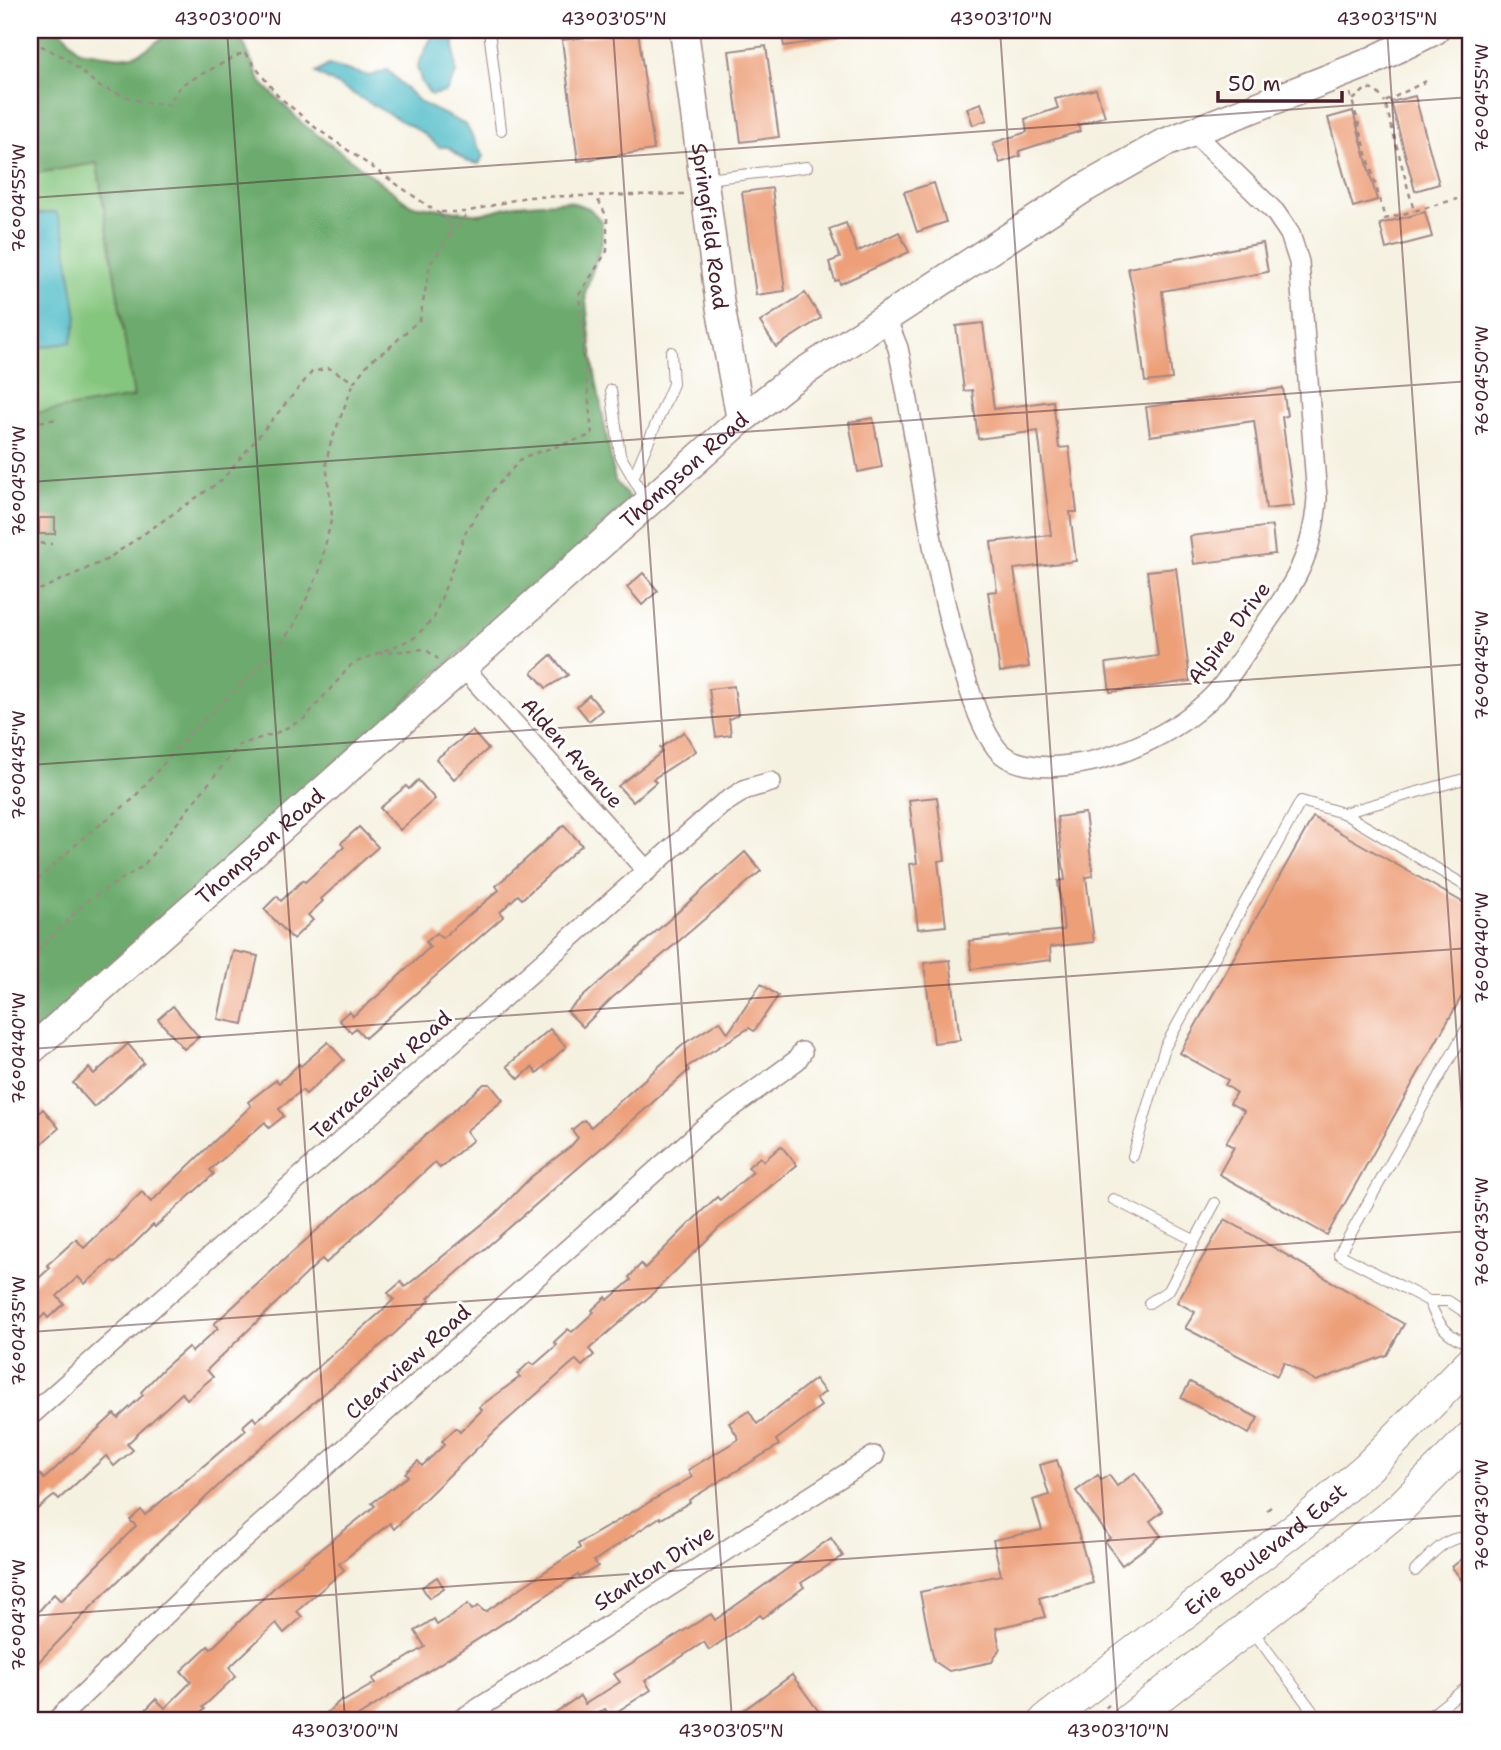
<svg xmlns="http://www.w3.org/2000/svg" width="1501" height="1750" font-family="'Shantell Sans',sans-serif">
<rect width="100%" height="100%" fill="#fff"/>
<filter id="ink" filterUnits="userSpaceOnUse"><feTurbulence type="fractalNoise" baseFrequency=".0143" numOctaves="2"/><feDisplacementMap in="SourceGraphic" scale="14" xChannelSelector="R" yChannelSelector="G"/><feConvolveMatrix kernelMatrix="1 2 1 2 8 2 1 2 1" color-interpolation-filters="sRGB"/></filter>
<filter id="wash" filterUnits="userSpaceOnUse"><feTurbulence type="fractalNoise" baseFrequency=".00686" numOctaves="4" result="noise"/><feDisplacementMap in="SourceGraphic" scale="28" xChannelSelector="R" yChannelSelector="G"/><feGaussianBlur stdDeviation="1.57" result="paint"/><feColorMatrix in="noise" values="0 0 0 0 0 0 0 0 0 0 0 0 0 0 0 0 0 1.4 0 .05"/><feComposite in="paint" operator="in"/></filter>
<g filter="url(#wash)">
<rect width="100%" height="100%" fill="#f5f1e0"/>
<!-- green -->
<polygon fill="#85c67e" stroke="#687254" stroke-width="2" points="97,163 134,397 30,414 30,174"/>
<!-- forest -->
<path fill="#6cab6d" stroke="#5b654c" stroke-width="2" d="M30,30H61L79,51C127,58 133,64 171,30H238L260,81L303,124L411,205L480,214L515,205L568,201L589,208L602,222V242L585,293L593,363L615,481L631,500L30,1037V414L134,397L97,163L30,174Z"/>
<!-- water -->
<g fill="#4fbcc7" stroke="#4c6e79" stroke-width="2">
<polygon points="435,30 453,30 456,74 446,92 431,95 422,83 417,67"/>
<polygon points="328,65 370,76 387,70 421,103 466,125 483,156 479,164 466,161 448,147 439,147 423,133 316,73"/>
<polygon points="56,212 64,233 77,318 71,342 30,349 30,215"/>
</g>
<g id="blocks">
<!-- building -->
<g fill="#ed9f78">
<polygon points="638,30 654,150 578,161 562,40"/>
<polygon points="781,30 838,30 838,38 784,46"/>
<polygon points="766,46 779,137 741,142 729,51"/>
<polygon points="1096,89 1105,116 1078,125 1080,131 1019,151 1020,156 1000,163 993,143 1027,132 1025,119 1058,108 1055,99"/>
<polygon points="1415,96 1439,184 1415,191 1391,102"/>
<polygon points="981,103 987,120 973,125 967,108"/>
<polygon points="1353,111 1377,200 1353,207 1328,118"/>
<polygon points="934,183 946,222 917,232 904,192"/>
<polygon points="772,188 785,291 756,295 742,192"/>
<polygon points="1425,212 1432,237 1386,249 1380,224"/>
<polygon points="846,223 857,252 899,232 909,252 840,284 839,280 835,281 829,262 840,258 829,229"/>
<polygon points="1263,243 1268,272 1162,291 1172,379 1145,382 1134,296 1128,268"/>
<polygon points="805,293 821,318 776,347 760,322"/>
<polygon points="983,323 994,409 1053,401 1059,448 1069,447 1077,512 1070,512 1076,561 1014,569 1029,667 1000,672 988,592 997,591 991,542 1051,535 1038,431 978,439 972,390 964,391 956,326"/>
<polygon points="1283,388 1287,416 1282,417 1294,506 1266,509 1254,421 1150,436 1146,407"/>
<polygon points="873,418 882,467 858,472 849,422"/>
<rect x="39" y="518" width="16" height="16"/>
<polygon points="1272,526 1275,554 1194,564 1190,536"/>
<polygon points="1176,568 1190,681 1110,692 1106,663 1158,656 1147,571"/>
<polygon points="643,573 658,591 642,605 627,587"/>
<polygon points="551,655 568,675 546,688 532,672"/>
<polygon points="734,686 738,715 729,719 731,735 716,737 709,689"/>
<polygon points="589,695 602,710 589,721 577,706"/>
<polygon points="472,731 488,749 454,779 436,759"/>
<polygon points="684,732 696,751 653,779 656,782 633,802 618,786 662,752 660,748"/>
<polygon points="418,780 435,799 400,830 380,808 406,786 409,789"/>
<polygon points="937,797 945,860 938,861 946,926 918,929 910,864 917,863 909,800"/>
<polygon points="1085,813 1093,876 1086,877 1094,942 1050,947 1051,960 972,969 969,941 1064,930 1058,881 1065,880 1057,817"/>
<polygon points="1313,817 1471,907 1471,980 1327,1235 1219,1174 1234,1147 1226,1143 1244,1111 1230,1103 1236,1092 1225,1085 1228,1080 1180,1053"/>
<polygon points="564,825 582,845 522,899 518,895 500,912 504,916 365,1038 356,1028 351,1032 339,1020 349,1011 353,1016 381,993 430,947 426,942 437,933 442,938 499,890 496,886"/>
<polygon points="359,827 378,847 321,899 323,901 308,915 313,920 293,939 264,909 277,896 281,901 303,880 305,882 344,847 341,843"/>
<polygon points="745,852 761,871 612,998 583,1027 567,1011"/>
<polygon points="233,951 258,956 243,1024 218,1019"/>
<polygon points="950,960 960,1040 934,1043 924,963"/>
<polygon points="761,984 778,996 754,1031 749,1028 687,1067 689,1070 615,1136 428,1298 430,1300 394,1334 240,1465 99,1599 30,1671 30,1621 54,1594 61,1601 136,1526 130,1520 141,1510 145,1515 246,1430 243,1426 253,1417 256,1421 267,1412 382,1311 394,1299 388,1293 401,1282 405,1287 496,1213 531,1177 571,1146 578,1138 572,1130 584,1120 591,1127 685,1043 720,1021 728,1033"/>
<polygon points="173,1006 199,1037 184,1049 158,1019"/>
<polygon points="550,1029 566,1047 537,1073 532,1067 519,1079 507,1066"/>
<polygon points="328,1042 344,1060 306,1094 302,1090 279,1109 284,1116 269,1128 265,1122 210,1170 214,1174 155,1227 153,1225 115,1263 112,1261 85,1284 78,1277 57,1296 64,1304 48,1318 45,1314 30,1328 30,1286 50,1268 47,1265 76,1239 84,1248 142,1192 151,1202 251,1106 248,1102 276,1080 279,1083 299,1064 301,1066"/>
<polygon points="128,1044 144,1063 94,1107 73,1083 89,1068 94,1074"/>
<polygon points="484,1084 490,1084 503,1100 466,1131 473,1140 440,1168 435,1162 326,1263 322,1259 207,1370 213,1377 187,1399 182,1393 127,1444 133,1450 114,1466 106,1456 59,1499 55,1495 30,1515 30,1462 44,1479 114,1414 118,1418 143,1395 141,1392 162,1370 188,1347 192,1352 218,1328 214,1324 299,1246"/>
<polygon points="43,1109 59,1128 30,1154 30,1121"/>
<polygon points="781,1146 797,1165 720,1227 649,1297 589,1349 594,1355 582,1366 576,1360 573,1362 496,1430 394,1529 390,1523 339,1564 344,1570 297,1611 302,1617 284,1633 276,1623 229,1668 236,1676 203,1707 205,1709 193,1720 136,1720 156,1699 165,1708 191,1682 181,1671 208,1646 211,1649 283,1579 375,1506 372,1503 408,1476 405,1473 418,1461 422,1466 445,1444 442,1441 456,1428 460,1432 482,1410 479,1407 520,1377 517,1374 530,1362 534,1365 557,1345 554,1342 568,1329 572,1332 594,1312 592,1310 606,1297 608,1300 631,1280 629,1277 641,1264 645,1268 704,1209 717,1197 720,1200 753,1172 748,1167 760,1157 764,1161"/>
<polygon points="1225,1219 1404,1324 1387,1355 1316,1381 1284,1362 1277,1376 1185,1328 1195,1312 1177,1302"/>
<polygon points="815,1379 825,1392 816,1399 821,1406 776,1440 779,1445 689,1500 690,1502 661,1519 660,1517 594,1561 598,1566 579,1577 578,1575 352,1720 319,1720 342,1699 344,1701 375,1683 372,1679 425,1647 415,1631 434,1619 437,1625 468,1604 472,1610 478,1606 485,1612 580,1548 578,1544 692,1477 688,1470 739,1439 729,1423 749,1411 757,1424"/>
<polygon points="1190,1382 1258,1418 1249,1434 1181,1398"/>
<polygon points="1057,1460 1093,1583 1039,1598 1045,1617 996,1628 1000,1648 992,1662 949,1671 934,1661 920,1592 1001,1575 993,1540 1042,1530 1033,1500 1049,1495 1040,1465"/>
<polygon points="1135,1473 1163,1511 1150,1521 1161,1536 1122,1565 1105,1542 1110,1538 1076,1491 1098,1475 1101,1480 1109,1475 1117,1486"/>
<polygon points="831,1538 843,1556 801,1583 804,1587 763,1618 760,1615 709,1650 704,1642 645,1681 651,1690 610,1716 605,1709 589,1720 544,1720 580,1696 585,1704 620,1682 614,1674 711,1614 715,1620"/>
<polygon points="1471,1552 1471,1593 1452,1567"/>
<polygon points="437,1577 444,1588 429,1598 422,1587"/>
<polygon points="792,1675 825,1720 730,1720"/>
</g>
</g>
</g>
<g filter="url(#ink)">
<use href="#blocks" fill-opacity="0" stroke="#a08886" stroke-width="2"/>
<g fill="none" stroke-linecap="round" stroke-linejoin="round">
<!-- lane casing -->
<g stroke="#a08886" stroke-width="12">
<g id="lane">
<polyline points="489,30 501,130"/>
<polyline points="707,179 807,167"/>
<polyline points="611,390 620,455 647,502"/>
<polyline points="633,478 673,384 671,352"/>
<polyline points="1471,777 1343,813 1471,889"/>
<polyline points="1471,1021 1339,1254 1429,1301 1448,1301 1471,1316"/>
<polyline points="1133,1156 1165,1047 1301,801 1343,813"/>
<polyline points="1113,1199 1194,1240"/>
<path d="M1429,1301C1438,1324 1446,1337 1471,1344"/>
<polyline points="1149,1303 1169,1290 1215,1203"/>
<path d="M1415,1571C1429,1557 1450,1530 1471,1540"/>
<polyline points="1252,1630 1319,1720"/>
<polyline points="1425,1720 1471,1684"/>
</g>
</g>
<!-- street casing -->
<g stroke="#a08886" stroke-width="22">
<g id="street">
<path d="M886,318L898,348C920,454 930,563 962,666C971,694 979,725 997,749C1010,766 1042,768 1061,766C1114,762 1175,734 1213,696C1230,678 1243,655 1257,636C1292,587 1313,559 1317,498L1299,262L1290,234L1275,212L1192,131"/>
<polyline points="462,666 647,871"/>
<polyline points="30,1416 721,805 746,789 771,782"/>
<polyline points="57,1720 229,1553 479,1328 704,1128 797,1060 802,1052"/>
<polyline points="460,1720 874,1456"/>
</g>
</g>
<!-- secondary casing -->
<g stroke="#a08886" stroke-width="31">
<g id="secondary">
<path id="s1" d="M684,30L720,305L741,420"/>
<path id="s2" d="M30,1051L741,420L790,381L886,318L1083,189L1162,144L1368,63L1435,30"/>
</g>
</g>
<!-- primary casing -->
<g stroke="#a08886" stroke-width="34">
<g id="primary">
<path id="s3" d="M1046,1720L1305,1521L1368,1467L1471,1362"/>
<polyline points="1129,1720 1367,1535 1401,1507 1471,1437"/>
</g>
</g>
<!-- path -->
<g stroke="#a08886" stroke-width="2.5" stroke-dasharray="5 5" stroke-linecap="butt">
<polyline points="136,30 136,31"/>
<polyline points="1426,81 1385,102 1414,211 1457,199"/>
<polyline points="1350,93 1385,219 1414,211"/>
<polyline points="1353,100 1367,88 1377,92 1385,102"/>
<polyline points="441,212 466,212 526,197 684,194"/>
<polyline points="450,235 468,213"/>
<polyline points="30,423 59,419"/>
<polyline points="30,543 52,544"/>
<polyline points="30,594 106,560 222,480 312,372 329,368 354,382 370,361 389,348 420,319 430,264 450,235 451,222 316,128 277,95 244,52 181,85 168,105 139,101 100,87 64,57 37,44 30,30"/>
<polyline points="378,653 425,649 438,659"/>
<polyline points="30,887 84,837 132,800 190,733 269,658 293,627 319,573 332,516 326,463 330,445 354,382"/>
<polyline points="30,959 87,901 143,866 239,745 276,733 304,719 352,664 414,638 434,618 466,531 494,489 523,457 592,435 579,295 607,251 607,217 596,196"/>
<polyline points="1267,1510 1272,1506"/>
<polyline points="1090,1720 1109,1705"/>
</g>
<!-- lane -->
<use href="#lane" stroke="#fff" stroke-width="10"/>
<!-- street -->
<use href="#street" stroke="#fff" stroke-width="19"/>
<!-- secondary -->
<use href="#secondary" stroke="#fff" stroke-width="28"/>
<!-- primary -->
<use href="#primary" stroke="#fff" stroke-width="32"/>
</g>
</g>
<!-- ticks -->
<path fill="none" stroke="#4a1f2b" stroke-width="2" stroke-opacity="0.45" d="M227,30L345,1720M613,30L732,1720M1000,30L1118,1720M1387,30L1471,1241M30,198L1471,97M30,482L1471,381M30,765L1471,664M30,1049L1471,948M30,1332L1471,1231M30,1616L1471,1515"/>
<g text-anchor="middle" dominant-baseline="central" stroke-width="6" stroke-linejoin="round" paint-order="stroke">
<!-- street labels -->
<g font-size="21" fill="#4a1f2b" stroke="#fff">
<text stroke="none"><textPath href="#s1" startOffset="198">Springfield Road</textPath></text>
<text stroke="none"><textPath href="#s2" startOffset="875">Thompson Road</textPath></text>
<text transform="translate(1229 633) rotate(-53)">Alpine Drive</text>
<text transform="translate(572 753) rotate(48)">Alden Avenue</text>
<text stroke="none"><textPath href="#s2" startOffset="308">Thompson Road</textPath></text>
<text transform="translate(381 1075) rotate(-42)">Terraceview Road</text>
<text transform="translate(408 1362) rotate(-42)">Clearview Road</text>
<text stroke="none"><textPath href="#s3" startOffset="278">Erie Boulevard East</textPath></text>
<text transform="translate(654 1568) rotate(-33)">Stanton Drive</text>
</g>
</g>
<!-- margin -->
<rect width="1501" height="1750" fill="none" stroke="#fff" stroke-width="77"/>
<!-- scale -->
<path d="M1218 91v10h124v-10" fill="none" stroke="#4a1f2b" stroke-width="3.5"/>
<text x="1228" y="91" font-size="21" fill="#4a1f2b" stroke="#ffffff" stroke-width="5" paint-order="stroke">50 m</text>
<rect x="38" y="38" width="1424" height="1674" fill="none" stroke="#4a1f2b" stroke-width="2.5"/>
<g font-size="18" text-anchor="middle" fill="#4a1f2b">
<text x="228" y="25">43°03'00"N</text>
<text x="614" y="25">43°03'05"N</text>
<text x="1001" y="25">43°03'10"N</text>
<text x="1387" y="25">43°03'15"N</text>
<text transform="translate(1482 98) rotate(-90)" y="6">76°04'55"W</text>
<text transform="translate(19 198) rotate(-90)" y="6">76°04'55"W</text>
<text transform="translate(1482 381) rotate(-90)" y="6">76°04'50"W</text>
<text transform="translate(19 481) rotate(-90)" y="6">76°04'50"W</text>
<text transform="translate(1482 665) rotate(-90)" y="6">76°04'45"W</text>
<text transform="translate(19 765) rotate(-90)" y="6">76°04'45"W</text>
<text transform="translate(1482 948) rotate(-90)" y="6">76°04'40"W</text>
<text transform="translate(19 1048) rotate(-90)" y="6">76°04'40"W</text>
<text transform="translate(1482 1232) rotate(-90)" y="6">76°04'35"W</text>
<text transform="translate(19 1331) rotate(-90)" y="6">76°04'35"W</text>
<text transform="translate(1482 1515) rotate(-90)" y="6">76°04'30"W</text>
<text transform="translate(19 1615) rotate(-90)" y="6">76°04'30"W</text>
<text x="345" y="1737">43°03'00"N</text>
<text x="731" y="1737">43°03'05"N</text>
<text x="1118" y="1737">43°03'10"N</text>
</g>
</svg>
